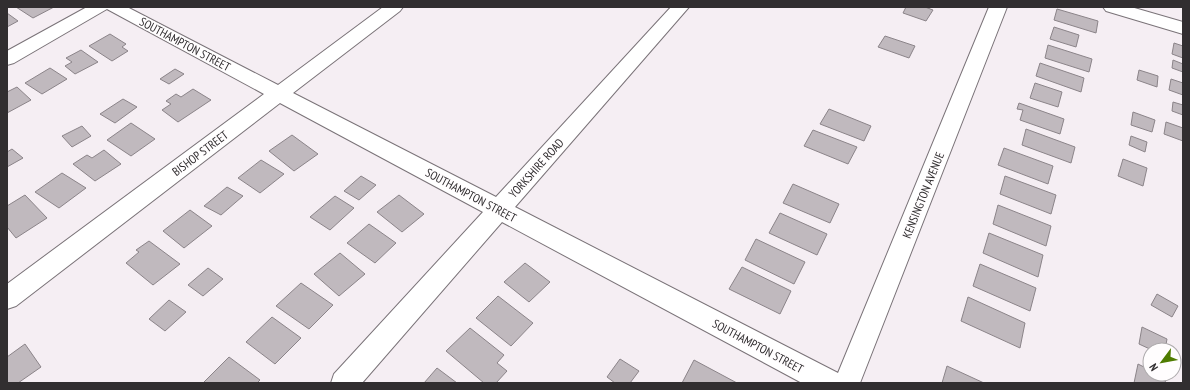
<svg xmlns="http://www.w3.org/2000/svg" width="1190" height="390" font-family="'PT Sans Narrow',sans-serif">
<rect width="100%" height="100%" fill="#f5eef3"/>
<!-- building -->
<g fill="#c0b9be" stroke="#8b8489">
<polygon points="16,7 54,7 33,18"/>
<polygon points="906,7 925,7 933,10 926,21 903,13"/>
<polygon points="1057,9 1098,21 1096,33 1054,20"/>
<polygon points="7,13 18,21 7,27"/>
<polygon points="1054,27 1079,35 1076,47 1050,39"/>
<polygon points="110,34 126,44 122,47 128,51 112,61 89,46"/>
<polygon points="885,36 915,46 909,58 878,47"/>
<polygon points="1174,43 1183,46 1183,58 1172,54"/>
<polygon points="1048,45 1092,59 1089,72 1045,58"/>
<polygon points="81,50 98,62 75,74 65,66 72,62 66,58"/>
<polygon points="1173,60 1183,64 1183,72 1172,68"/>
<polygon points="1040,63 1084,78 1081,92 1036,76"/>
<polygon points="50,68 67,79 42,94 25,83"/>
<polygon points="175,69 184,74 169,84 160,79"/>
<polygon points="1139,70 1158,76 1157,87 1137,80"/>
<polygon points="1171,79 1183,83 1183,95 1169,90"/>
<polygon points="1035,83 1062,92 1058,107 1030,98"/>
<polygon points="17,87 31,100 7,113 7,92"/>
<polygon points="193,89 211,100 178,122 162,110 171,104 166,101 176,94 181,97"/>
<polygon points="123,99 137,107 115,123 100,114"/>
<polygon points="1173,102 1183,105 1183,115 1172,111"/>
<polygon points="1019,103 1064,119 1060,134 1020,120 1023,110 1017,109"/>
<polygon points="829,109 871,126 864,141 820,124"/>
<polygon points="1133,112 1155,120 1152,132 1131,125"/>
<polygon points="1166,122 1183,128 1183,141 1164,134"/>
<polygon points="131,123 155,139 131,156 107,140"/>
<polygon points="82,126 91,136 72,147 62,136"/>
<polygon points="1026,129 1075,147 1071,163 1022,145"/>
<polygon points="813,130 857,147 848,164 804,146"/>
<polygon points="292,135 318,154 294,171 269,151"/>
<polygon points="1131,136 1147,142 1145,152 1129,145"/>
<polygon points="1004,148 1053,166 1048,184 998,165"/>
<polygon points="12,149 23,158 7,167 7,152"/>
<polygon points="104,150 121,164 95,181 73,164 87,155 92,158"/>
<polygon points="1123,159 1147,168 1143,186 1118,176"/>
<polygon points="261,160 284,174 260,193 238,178"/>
<polygon points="62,173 86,188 59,208 35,192"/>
<polygon points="361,176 376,185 359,200 344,191"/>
<polygon points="1005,176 1056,195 1051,214 1000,194"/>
<polygon points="793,184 839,204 830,223 783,203"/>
<polygon points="227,187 243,196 221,215 204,206"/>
<polygon points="25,195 47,218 16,238 7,227 7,206"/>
<polygon points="399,195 424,214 402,232 377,212"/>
<polygon points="335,196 354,208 330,230 310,217"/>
<polygon points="998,205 1051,226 1046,246 993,224"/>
<polygon points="190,210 212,226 184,248 163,231"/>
<polygon points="780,213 827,234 817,255 769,233"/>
<polygon points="369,224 396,243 375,263 347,243"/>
<polygon points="989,233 1043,255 1038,277 983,253"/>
<polygon points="756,239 805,262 794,284 745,260"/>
<polygon points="149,241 180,264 153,285 126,263 139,252 136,250"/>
<polygon points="340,253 365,274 339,296 314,274"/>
<polygon points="525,263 550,282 529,302 504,282"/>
<polygon points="980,264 1036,288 1030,311 973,286"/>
<polygon points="742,267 791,291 780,314 729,289"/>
<polygon points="208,268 223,279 203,296 188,285"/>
<polygon points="301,283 333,305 309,329 276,306"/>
<polygon points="1157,294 1178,306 1172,317 1151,305"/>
<polygon points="498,296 533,323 511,346 476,318"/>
<polygon points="968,297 1025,323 1020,348 961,321"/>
<polygon points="169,300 186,312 165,331 149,319"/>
<polygon points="272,317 301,338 275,364 246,342"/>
<polygon points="1142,327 1167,339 1165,350 1152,350 1139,344"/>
<polygon points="470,328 504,355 497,363 507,371 496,383 484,383 446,351"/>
<polygon points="25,344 41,367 18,383 7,383 7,357"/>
<polygon points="229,357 260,380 257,383 203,383"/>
<polygon points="620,359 639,371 630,383 615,383 607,377"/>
<polygon points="694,360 737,383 682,383"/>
<polygon points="1138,364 1150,370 1150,374 1159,374 1166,378 1165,383 1134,383"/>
<polygon points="947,366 984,383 942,383"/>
<polygon points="437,368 457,383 424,383"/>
</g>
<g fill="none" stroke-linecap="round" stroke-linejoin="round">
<!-- minor casing -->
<g stroke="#7a7378" stroke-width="2">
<g id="minor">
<polygon points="87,7 127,7 278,85 383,7 403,7 400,11 293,93 496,197 671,7 689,7 515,207 838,373 989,7 1007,7 860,383 802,383 502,222 362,383 331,383 334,374 483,212 280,103 16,306 7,309 7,284 264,94 107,9 14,63 7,65 7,51"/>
<polygon points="1103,7 1131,7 1183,22 1183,34 1106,11"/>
</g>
</g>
<!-- minor -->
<use href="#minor" fill="#fff" fill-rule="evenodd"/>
</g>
<g text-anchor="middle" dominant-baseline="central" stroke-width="3" stroke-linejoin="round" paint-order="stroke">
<!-- street labels -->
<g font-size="12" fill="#312e30" stroke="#fffdfe">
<text transform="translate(185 44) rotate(28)">SOUTHAMPTON STREET</text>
<text transform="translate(200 153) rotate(-37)">BISHOP STREET</text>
<text transform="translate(536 168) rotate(-48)">YORKSHIRE ROAD</text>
<text transform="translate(471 195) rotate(28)">SOUTHAMPTON STREET</text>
<text transform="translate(923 195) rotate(-68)">KENSINGTON AVENUE</text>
<text transform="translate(758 346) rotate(28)">SOUTHAMPTON STREET</text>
</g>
</g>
<!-- border -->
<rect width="1190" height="390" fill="none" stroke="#312e30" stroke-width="16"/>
<!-- north arrow -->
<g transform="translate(1162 362) rotate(238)"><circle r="19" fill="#fffdfe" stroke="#adaaac"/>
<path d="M0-3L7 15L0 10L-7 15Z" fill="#4f7c01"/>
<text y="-6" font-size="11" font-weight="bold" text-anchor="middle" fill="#312e30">N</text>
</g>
</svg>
